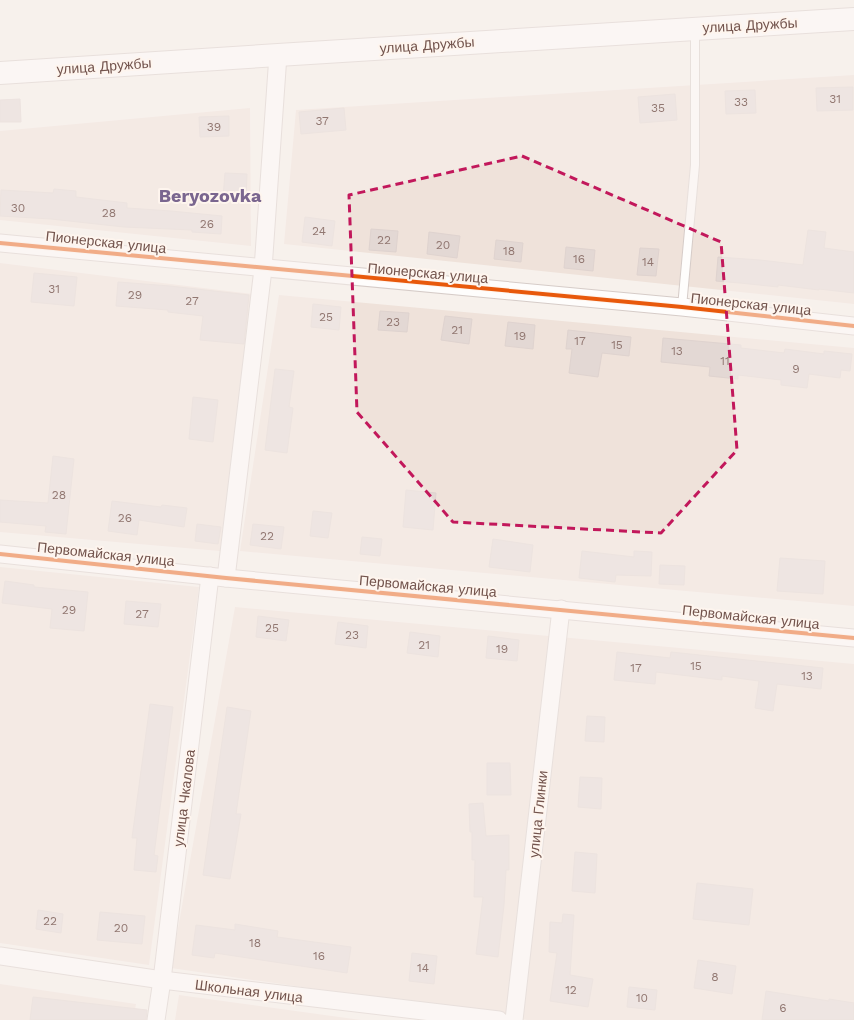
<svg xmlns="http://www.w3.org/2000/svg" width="854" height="1020" font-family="'Work Sans',sans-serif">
<rect width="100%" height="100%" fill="#f7f1ec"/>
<!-- residential -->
<g fill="#efe2da">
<polygon points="854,75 854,304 284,244 296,110"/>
<polygon points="250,108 251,246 0,220 0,131"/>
<polygon points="0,263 252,294 220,551 0,532"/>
<polygon points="279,295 854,348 854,606 240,551"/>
<polygon points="0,567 199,587 149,965 0,943"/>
<polygon points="235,607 854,664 854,1020 528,1020 171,968"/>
<polygon points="0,984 136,1004 133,1020 0,1020"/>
<polygon points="179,995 361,1020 175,1020"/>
</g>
<!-- building -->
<g fill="#e3d8d4" stroke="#dfd3cf">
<polygon points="853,87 853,110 817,111 816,88"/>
<polygon points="755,90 756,113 726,114 725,91"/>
<polygon points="675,94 677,120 640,123 638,97"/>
<polygon points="20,99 21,122 0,122 0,100"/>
<polygon points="344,108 346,130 301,134 299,112"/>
<polygon points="229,116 229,136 200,137 199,117"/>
<polygon points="225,173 247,174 246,199 223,198"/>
<polygon points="54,189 76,191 76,197 127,203 127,208 171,211 222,216 221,234 192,232 192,230 124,227 51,219 0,216 1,190 53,193"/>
<polygon points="305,217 335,221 332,246 302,242"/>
<polygon points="371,229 398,231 396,252 369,250"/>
<polygon points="808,230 826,232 824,248 854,252 854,293 819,289 819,290 778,285 778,287 740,283 716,281 718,257 760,260 803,265"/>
<polygon points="429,232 460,236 457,258 427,254"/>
<polygon points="496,240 523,243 521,262 494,259"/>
<polygon points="566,247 595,250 593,271 564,268"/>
<polygon points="640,248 659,249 656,276 637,275"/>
<polygon points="34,273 77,277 74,306 31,302"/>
<polygon points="118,282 170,286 249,295 244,344 200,340 203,316 168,312 168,310 116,306"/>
<polygon points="313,304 341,307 339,330 311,327"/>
<polygon points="380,311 409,313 407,332 378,330"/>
<polygon points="445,316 472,319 469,344 441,340"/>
<polygon points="508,322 535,325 533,349 505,346"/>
<polygon points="568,330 631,337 629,356 602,353 598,377 569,373 572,349 566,349"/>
<polygon points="663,338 741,345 741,348 784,353 785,349 824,354 824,351 852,354 850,371 841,370 840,378 809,374 807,388 781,385 781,380 738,375 738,379 709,376 710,367 661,362"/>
<polygon points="275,369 294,371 289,407 293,408 287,453 265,450"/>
<polygon points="193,397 218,400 213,442 189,439"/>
<polygon points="53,456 74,459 66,534 45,532 46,526 0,522 0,500 48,503"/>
<polygon points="406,490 436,493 433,530 403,527"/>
<polygon points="112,501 161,507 162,505 187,508 184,527 139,520 137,535 108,531"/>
<polygon points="313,511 332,513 328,538 310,536"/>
<polygon points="197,524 221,527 218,544 195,541"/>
<polygon points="253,524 284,527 281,549 250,545"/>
<polygon points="362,537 382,539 380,556 360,554"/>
<polygon points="493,539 533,545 530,572 489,567"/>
<polygon points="582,551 634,557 634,551 652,552 651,576 616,575 615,582 579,578"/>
<polygon points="780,558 825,561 823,594 777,591"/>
<polygon points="660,565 685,566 684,585 659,584"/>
<polygon points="5,581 34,585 34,587 88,592 84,631 50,628 52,609 2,603"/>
<polygon points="126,601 161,604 158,627 124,624"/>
<polygon points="258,616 289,620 286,641 256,637"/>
<polygon points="338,622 368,626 366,648 335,644"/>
<polygon points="410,632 440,636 438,657 407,653"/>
<polygon points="488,636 519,640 517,661 486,658"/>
<polygon points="617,652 670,658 671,652 823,668 821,689 777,684 773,711 755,708 759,681 722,676 722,680 656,672 655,684 614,680"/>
<polygon points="150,704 173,707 154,855 158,856 156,872 134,870 137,838 132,838"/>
<polygon points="227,707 251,711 236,814 241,814 230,879 203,875"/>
<polygon points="587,716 605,717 604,742 585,741"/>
<polygon points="487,763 510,763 511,795 487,795"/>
<polygon points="580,777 602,778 601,809 578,807"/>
<polygon points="483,803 486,836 509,835 509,870 506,870 504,905 498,957 476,954 483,897 474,897 475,860 472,860 472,832 470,832 469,804"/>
<polygon points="575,852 597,854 595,893 572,891"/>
<polygon points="697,883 753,889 749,925 693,919"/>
<polygon points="38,910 63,914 61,933 36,929"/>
<polygon points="100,912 145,916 142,944 97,940"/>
<polygon points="563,914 574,915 570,975 593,979 588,1007 550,1001 557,953 549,952 550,922 562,923"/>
<polygon points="235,924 278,931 277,937 351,947 347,973 215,953 214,958 192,955 196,925 235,930"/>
<polygon points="412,953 437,956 434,984 409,981"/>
<polygon points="698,960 736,966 732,994 694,988"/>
<polygon points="629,987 657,990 655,1010 627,1007"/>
<polygon points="766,991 829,1001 829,999 854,1003 854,1020 762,1020"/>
<polygon points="33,997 147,1010 146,1020 30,1020"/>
</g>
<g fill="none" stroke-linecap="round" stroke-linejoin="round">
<!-- lane casing -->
<g stroke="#d6ccc8" stroke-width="10">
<polyline id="lane" points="682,307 695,165 695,31"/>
</g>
<!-- street casing -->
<g stroke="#d6ccc8" stroke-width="19">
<g id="street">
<polyline points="0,243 682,307 854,326"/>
<polyline points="0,554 226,578 854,638"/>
<polyline points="226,578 263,269 278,55"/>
<polyline points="0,956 162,980 499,1020"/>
<polyline points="156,1020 162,980 210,576"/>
<polyline points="514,1020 561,609"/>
</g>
</g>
<!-- secondary casing -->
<g stroke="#d6ccc8" stroke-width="24">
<polyline id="secondary" points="0,73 278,55 854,19"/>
</g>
<!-- lane -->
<use href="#lane" stroke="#fefdfc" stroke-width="8"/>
<!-- street -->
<use href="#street" stroke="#fefdfc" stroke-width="17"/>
<!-- secondary -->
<use href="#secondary" stroke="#fefdfc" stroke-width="22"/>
<!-- cycleway casing -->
<g stroke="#fef5ee" stroke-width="6">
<g id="cycleway">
<polyline points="0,243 682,307 854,326"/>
<polyline points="0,554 226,578 854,638"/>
</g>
</g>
<!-- cycleway -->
<use href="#cycleway" stroke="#e8590c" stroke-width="4"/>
</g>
<!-- marked area -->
<path d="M0 0H854V1020H0ZM522,156L721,242L737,450L661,533L453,522L357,412L349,195Z" fill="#f7f1ec" fill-opacity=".55" fill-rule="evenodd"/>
<path fill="none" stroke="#c2185b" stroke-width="3" stroke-dasharray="8 5" stroke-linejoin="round" d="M522,156L721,242L737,450L661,533L453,522L357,412L349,195Z"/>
<g text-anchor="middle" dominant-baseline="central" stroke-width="4" stroke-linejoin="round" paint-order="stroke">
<!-- number labels -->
<g font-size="12" fill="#917771">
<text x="835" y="99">31</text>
<text x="741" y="102">33</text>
<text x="658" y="108">35</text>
<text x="322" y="121">37</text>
<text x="214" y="127">39</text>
<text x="18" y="208">30</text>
<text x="109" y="213">28</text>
<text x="207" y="224">26</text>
<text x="319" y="231">24</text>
<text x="384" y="240">22</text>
<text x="443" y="245">20</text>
<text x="509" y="251">18</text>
<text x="579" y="259">16</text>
<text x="648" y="262">14</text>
<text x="54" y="289">31</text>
<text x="135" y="295">29</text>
<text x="192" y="301">27</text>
<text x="326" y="317">25</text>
<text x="393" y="322">23</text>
<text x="457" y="330">21</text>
<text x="520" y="336">19</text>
<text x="580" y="341">17</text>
<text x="617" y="345">15</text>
<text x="677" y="351">13</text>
<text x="725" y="361">11</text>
<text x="796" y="369">9</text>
<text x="59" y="495">28</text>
<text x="125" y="518">26</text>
<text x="267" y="536">22</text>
<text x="69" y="610">29</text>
<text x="142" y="614">27</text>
<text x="272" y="628">25</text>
<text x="352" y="635">23</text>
<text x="424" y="645">21</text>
<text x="502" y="649">19</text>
<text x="696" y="666">15</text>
<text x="636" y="668">17</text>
<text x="807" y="676">13</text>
<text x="50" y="921">22</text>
<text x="121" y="928">20</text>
<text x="255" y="943">18</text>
<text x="319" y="956">16</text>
<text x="423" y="968">14</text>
<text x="715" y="977">8</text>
<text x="571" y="990">12</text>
<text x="642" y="998">10</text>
<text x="783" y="1008">6</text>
</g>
<!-- street labels -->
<g font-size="14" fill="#73544d" stroke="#fef5ee">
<text transform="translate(750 25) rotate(-3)">улица Дружбы</text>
<text transform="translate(427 45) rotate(-4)">улица Дружбы</text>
<text transform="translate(104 66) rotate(-4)">улица Дружбы</text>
<text transform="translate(106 242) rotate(6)">Пионерская улица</text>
<text transform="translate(428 273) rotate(5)">Пионерская улица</text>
<text transform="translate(751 304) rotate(6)">Пионерская улица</text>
<text transform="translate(106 554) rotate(6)">Первомайская улица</text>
<text transform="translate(428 586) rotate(5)">Первомайская улица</text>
<text transform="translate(751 617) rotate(6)">Первомайская улица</text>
<text transform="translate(184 798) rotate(-83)">улица Чкалова</text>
<text transform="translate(538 814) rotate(-84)">улица Глинки</text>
<text transform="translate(249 991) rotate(7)">Школьная улица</text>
</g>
<!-- district labels -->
<g font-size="18" font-weight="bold" fill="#7a668f" stroke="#fef5ee">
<text x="210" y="195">Beryozovka</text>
</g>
</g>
</svg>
